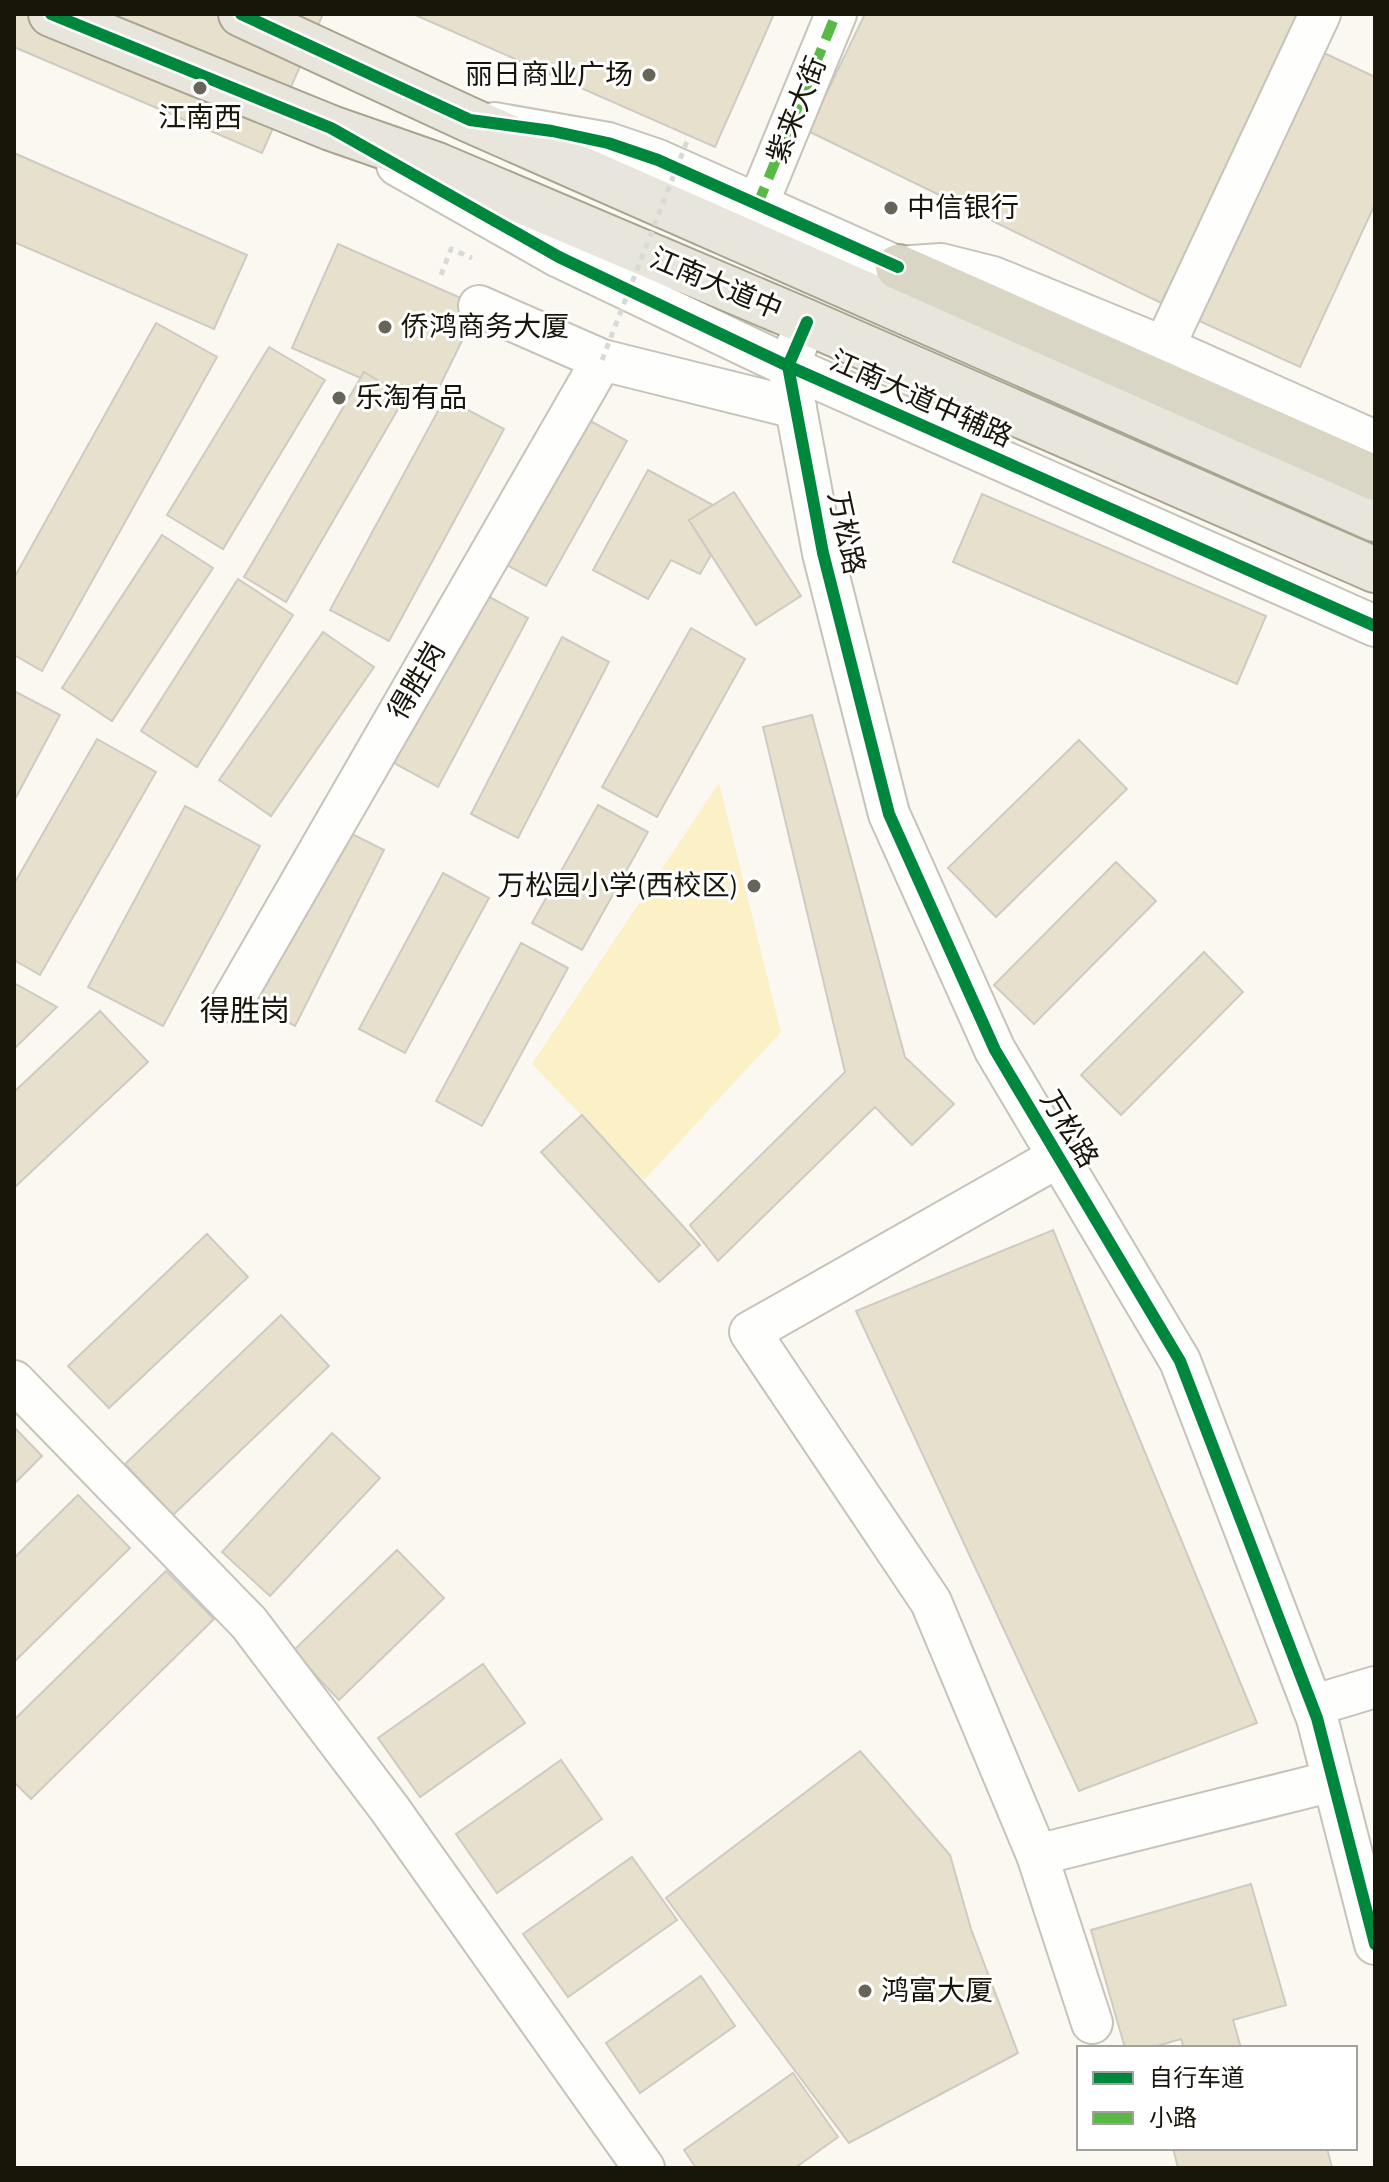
<svg xmlns="http://www.w3.org/2000/svg" width="1389" height="2182" font-family="'Source Sans 3','Noto Sans SC',sans-serif">
<rect width="100%" height="100%" fill="#faf8f1"/>
<!-- green -->
<polygon fill="#fbf0c6" points="719,783 781,1032 644,1180 532,1064"/>
<!-- building -->
<g fill="#e6e0cc" stroke="#cecbc2" stroke-width="2">
<polygon points="14,14 323,14 262,153 14,47"/>
<polygon points="413,14 774,14 715,147"/>
<polygon points="865,14 1303,14 1161,303 808,131"/>
<polygon points="1320,51 1375,77 1375,204 1300,367 1195,319"/>
<polygon points="14,153 247,255 214,329 14,242"/>
<polygon points="338,244 479,306 429,408 292,348"/>
<polygon points="156,323 217,357 42,671 14,655 14,578"/>
<polygon points="269,347 325,380 223,549 167,515"/>
<polygon points="364,372 405,397 286,602 244,577"/>
<polygon points="445,398 504,429 389,641 330,610"/>
<polygon points="574,412 627,441 546,586 494,558"/>
<polygon points="648,470 713,505 689,520 711,555 700,574 671,560 648,599 593,570"/>
<polygon points="734,492 801,596 756,625 689,520"/>
<polygon points="982,494 1266,616 1237,684 953,562"/>
<polygon points="162,535 213,568 112,721 62,688"/>
<polygon points="238,579 293,615 197,767 141,731"/>
<polygon points="473,588 528,618 438,787 383,757"/>
<polygon points="691,628 745,659 657,817 602,787"/>
<polygon points="323,632 374,667 271,816 219,780"/>
<polygon points="562,637 609,662 518,838 471,814"/>
<polygon points="14,691 60,715 14,801"/>
<polygon points="812,715 905,1057 954,1104 912,1145 875,1107 718,1261 690,1225 845,1072 763,727"/>
<polygon points="97,739 156,772 40,975 14,960 14,884"/>
<polygon points="1079,740 1127,789 996,917 948,868"/>
<polygon points="598,805 648,832 582,950 532,923"/>
<polygon points="185,806 260,846 163,1026 88,987"/>
<polygon points="338,827 384,850 295,1026 248,1002"/>
<polygon points="1116,862 1156,901 1034,1024 994,985"/>
<polygon points="443,873 489,898 405,1053 359,1029"/>
<polygon points="521,943 568,968 482,1126 436,1101"/>
<polygon points="1204,952 1243,992 1121,1115 1081,1075"/>
<polygon points="14,983 57,1007 14,1049"/>
<polygon points="100,1011 148,1062 14,1188 14,1092"/>
<polygon points="582,1115 700,1245 659,1282 541,1152"/>
<polygon points="1053,1230 1257,1723 1079,1791 856,1311"/>
<polygon points="207,1234 248,1277 109,1408 68,1366"/>
<polygon points="281,1315 329,1366 173,1515 125,1464"/>
<polygon points="14,1427 42,1456 14,1484"/>
<polygon points="332,1433 380,1478 270,1596 222,1552"/>
<polygon points="78,1495 130,1548 14,1662 14,1558"/>
<polygon points="397,1550 444,1598 339,1700 293,1651"/>
<polygon points="166,1571 214,1619 31,1799 14,1782 14,1720"/>
<polygon points="483,1664 525,1723 420,1797 378,1738"/>
<polygon points="860,1751 950,1855 971,1929 1018,2053 849,2143 666,1898"/>
<polygon points="561,1760 602,1819 497,1893 456,1834"/>
<polygon points="632,1857 677,1920 568,1997 523,1934"/>
<polygon points="1251,1884 1286,2005 1233,2020 1241,2048 1184,2048 1181,2039 1150,2048 1125,2048 1091,1930"/>
<polygon points="701,1976 735,2026 640,2093 606,2043"/>
<polygon points="793,2073 838,2137 795,2168 696,2168 684,2150"/>
<polygon points="1173,2148 1327,2148 1332,2168 1178,2168"/>
</g>
<g fill="none" stroke-linecap="round" stroke-linejoin="round">
<!-- minor casing -->
<g stroke="#c5c3ba" stroke-width="44">
<g id="minor">
<polyline points="494,123 608,143 658,160 898,267 941,264 993,277 1164,347 1375,441"/>
<polyline points="397,165 559,257 788,366 1375,626"/>
<polyline points="757,206 836,14"/>
<polyline points="479,306 602,360 796,408"/>
<polyline points="807,322 788,366 823,553 889,814 995,1050 1180,1361 1317,1718 1375,1944"/>
<polyline points="1164,347 1320,14"/>
<polyline points="232,1002 602,360"/>
<polyline points="1058,1157 750,1332 931,1602 1037,1855 1092,2023"/>
<polyline points="14,1381 249,1623 389,1808 644,2168"/>
<polyline points="1312,1706 1375,1687"/>
<polyline points="1037,1855 1333,1781"/>
</g>
</g>
<!-- major casing -->
<g stroke="#a9a48f" stroke-width="48">
<g id="major">
<polyline points="51,14 331,128 437,165 807,322 1375,570"/>
<polyline points="241,14 470,120 1375,519"/>
</g>
</g>
<!-- highway casing -->
<g stroke="#a9a48f" stroke-width="48">
<polyline id="highway" points="898,267 1375,478"/>
</g>
<!-- path -->
<polyline stroke="#d9d9d6" stroke-width="5" stroke-dasharray="6 6" stroke-linecap="butt" points="441,275 451,249 472,258"/>
<!-- minor -->
<use href="#minor" stroke="#fefefd" stroke-width="40"/>
<!-- major -->
<use href="#major" stroke="#e8e6dc" stroke-width="44"/>
<!-- highway -->
<use href="#highway" stroke="#dad6c5" stroke-width="44"/>
<!-- path-bridge -->
<polyline stroke="#d9d9d6" stroke-width="5" stroke-dasharray="6 6" stroke-linecap="butt" points="602,360 689,136"/>
<!-- quiet -->
<polyline stroke="#58b947" stroke-width="10" stroke-dasharray="20 10" stroke-linecap="butt" points="757,206 836,14"/>
<!-- cycleway casing -->
<g stroke="#fff" stroke-width="17">
<g id="cycleway">
<polyline points="51,14 331,128 559,257 788,366 1375,626"/>
<polyline points="241,14 470,120 552,131 608,143 658,160 898,267"/>
<polyline points="807,322 788,366 823,553 889,814 995,1050 1180,1361 1317,1718 1375,1944"/>
</g>
</g>
<!-- cycleway -->
<use href="#cycleway" stroke="#00873e" stroke-width="12"/>
</g>
<!-- markers -->
<g fill="#67645a" stroke="#fff" stroke-width="3">
<circle cx="649" cy="75" r="8"/>
<circle cx="200" cy="88" r="8"/>
<circle cx="891" cy="208" r="8"/>
<circle cx="385" cy="327" r="8"/>
<circle cx="339" cy="398" r="8"/>
<circle cx="754" cy="886" r="8"/>
<circle cx="865" cy="1991" r="8"/>
</g>
<g text-anchor="middle" dominant-baseline="central" stroke-width="6" stroke-linejoin="round" paint-order="stroke">
<!-- poi labels -->
<g font-size="28" fill="#181509" stroke="#fff" text-anchor="start">
<text x="633" y="75" text-anchor="end">丽日商业广场</text>
<text x="200" y="118" text-anchor="middle">江南西</text>
<text x="907" y="208">中信银行</text>
<text x="401" y="327">侨鸿商务大厦</text>
<text x="355" y="398">乐淘有品</text>
<text x="738" y="886" text-anchor="end">万松园小学(西校区)</text>
<text x="881" y="1991">鸿富大厦</text>
</g>
<!-- street labels -->
<g font-size="28" fill="#181509" stroke="#fff">
<text transform="translate(797 110) rotate(-68)">紫来大街</text>
<text transform="translate(716 284) rotate(23)">江南大道中</text>
<text transform="translate(921 399) rotate(24)">江南大道中辅路</text>
<text transform="translate(846 533) rotate(78)">万松路</text>
<text transform="translate(417 681) rotate(-60)">得胜岗</text>
<text transform="translate(1069 1129) rotate(59)">万松路</text>
</g>
<!-- neighbourhood labels -->
<g font-size="30" fill="#181509" stroke="#fff">
<text x="245" y="1011">得胜岗</text>
</g>
</g>
<!-- border -->
<rect width="1389" height="2182" fill="none" stroke="#181509" stroke-width="32"/>
<!-- legend -->
<rect x="1077" y="2046" width="280" height="104" fill="#ffffff" stroke="#a3a19d" stroke-width="2"/>
<rect x="1093" y="2072" width="40" height="12" fill="#00873e" stroke="#a3a19d" stroke-width="2"/>
<text x="1149" y="2086" font-size="24" fill="#181509">自行车道</text>
<rect x="1093" y="2112" width="40" height="12" fill="#58b947" stroke="#a3a19d" stroke-width="2"/>
<text x="1149" y="2126" font-size="24" fill="#181509">小路</text>
</svg>
